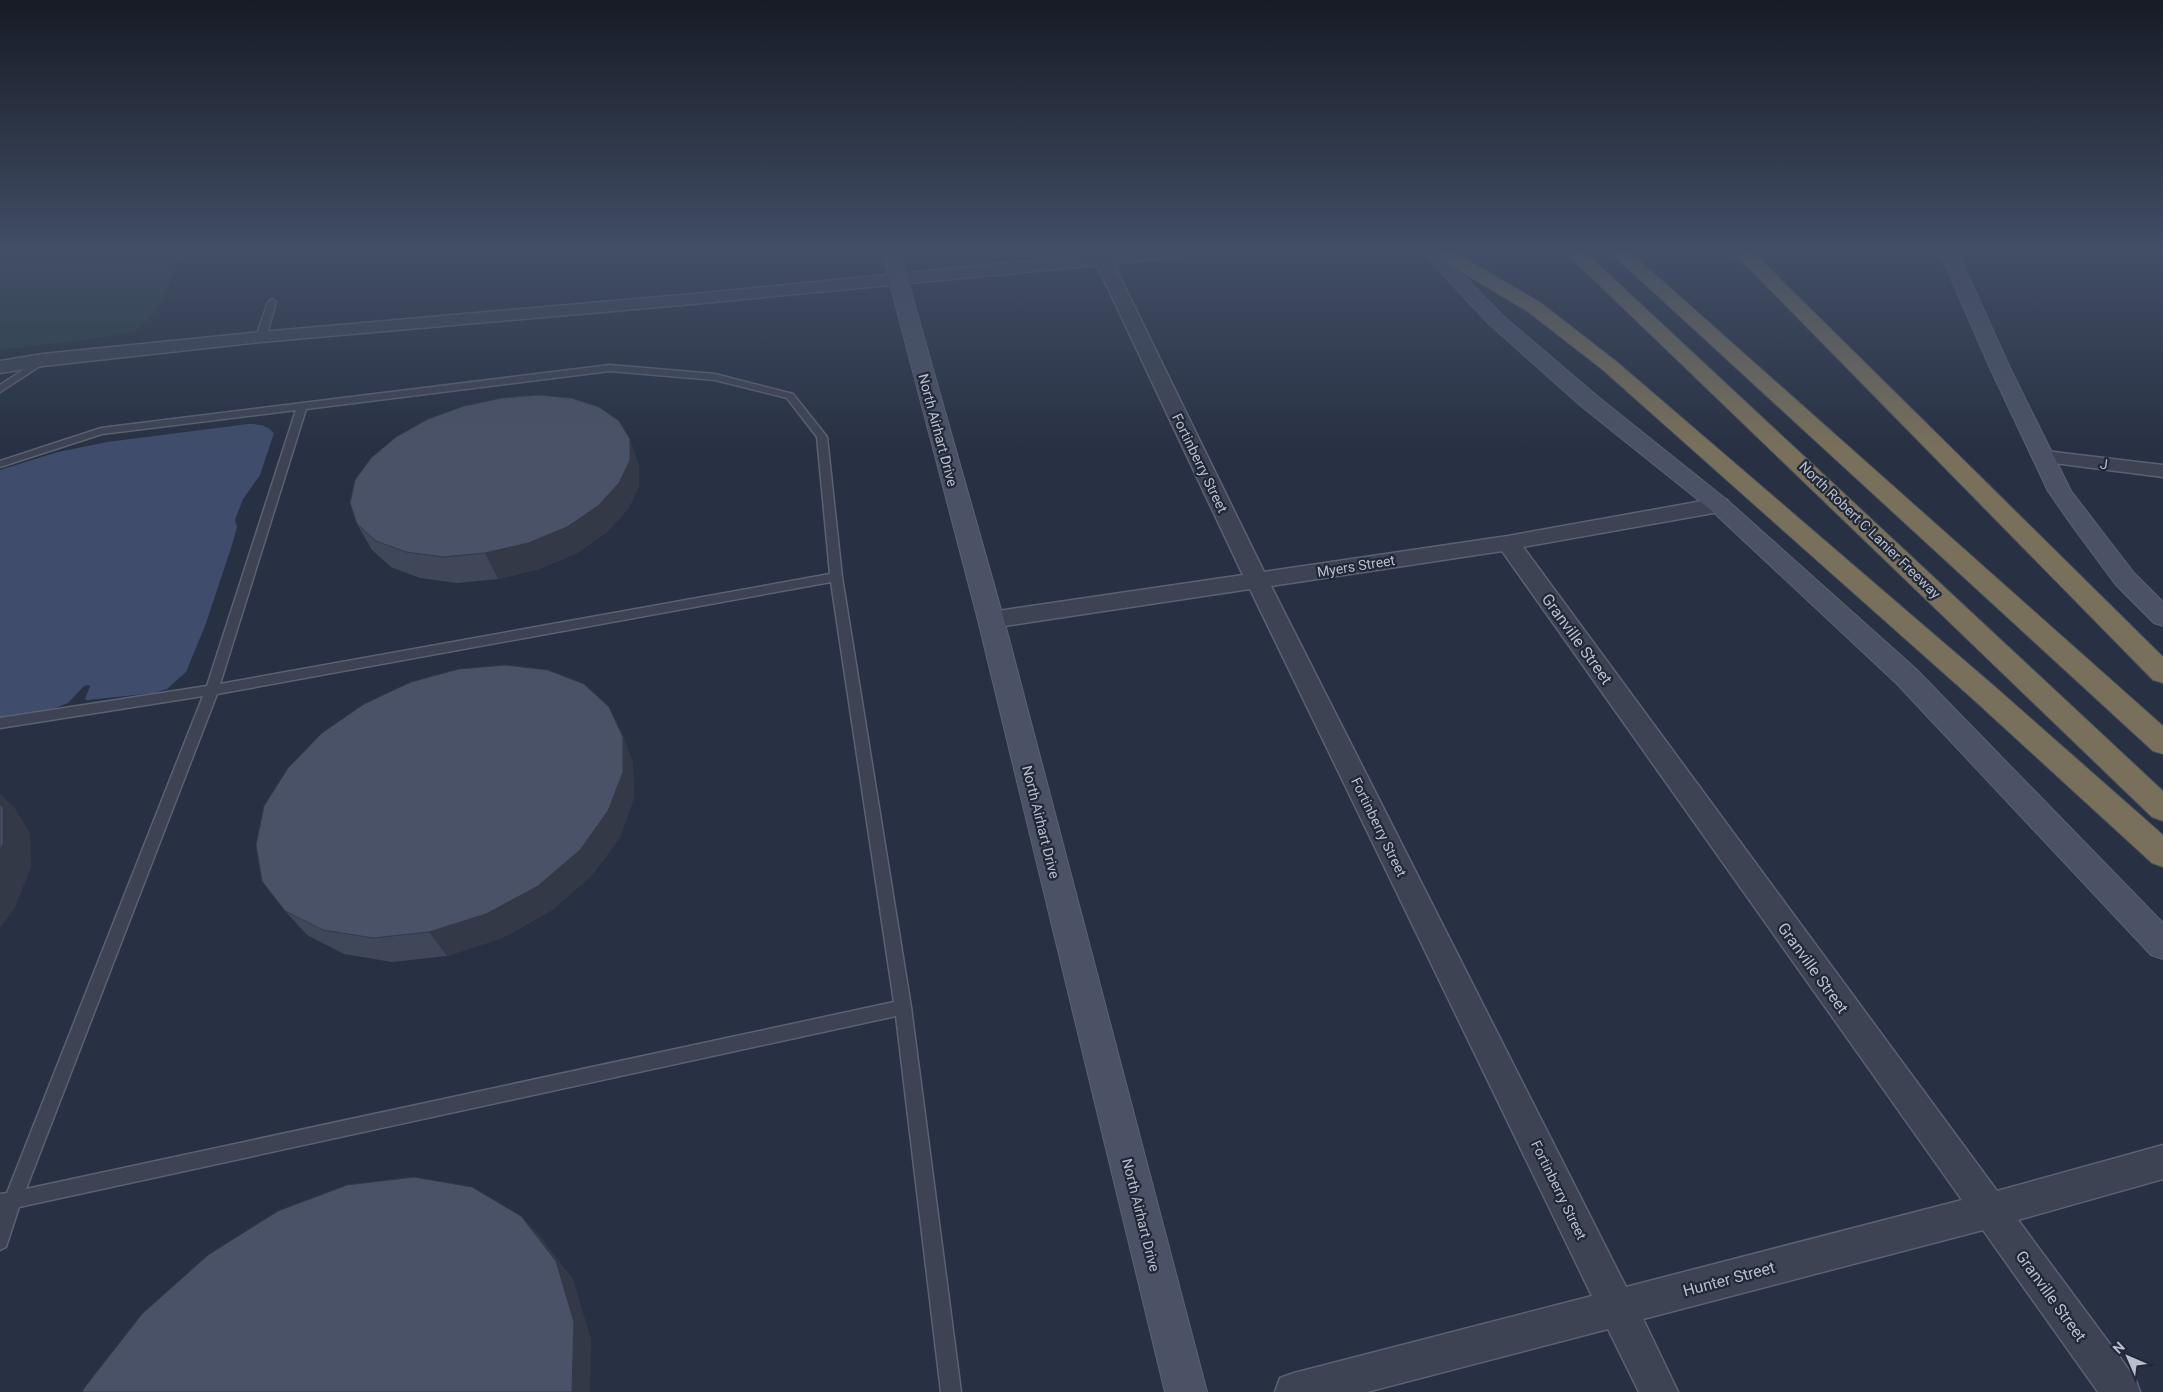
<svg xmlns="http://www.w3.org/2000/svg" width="2163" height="1392" font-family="Roboto,sans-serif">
<rect width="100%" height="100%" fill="#283143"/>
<!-- green -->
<polygon fill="#2a3e44" points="9,253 183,253 176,266 165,296 152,315 135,331 91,339 0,350 0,264"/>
<!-- water -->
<path fill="#3f4c6b" d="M248,424C258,424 267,425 274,433L260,475L243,499L235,520L237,527L232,545L205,626L186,672L167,689L154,693L87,700L85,699L90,686L88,685L84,686L68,703L53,709L0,719V470L58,452L107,442Z"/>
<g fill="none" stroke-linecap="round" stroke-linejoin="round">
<!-- lane casing -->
<g stroke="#5b6170" stroke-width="3">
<g id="lane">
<polygon points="272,299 276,302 266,337 261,340 258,339 256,337 268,302"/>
<polygon points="43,357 46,358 46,362 0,392 0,385"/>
<path d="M610,365L715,374L793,394L827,437L842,577L911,1007L961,1392H941L896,1016L19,1207L6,1247L0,1250V1194L7,1193L203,696L0,728V718L207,686L296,410L102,434L0,467V461L101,428ZM610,371L715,380L787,398L817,437L830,574L220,684L306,409ZM831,582L894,1002L26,1189L217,694Z"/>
</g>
</g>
<!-- street casing -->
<g stroke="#5b6170" stroke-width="3">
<g id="street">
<path d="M1113,253H1179L1177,256L1171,258L1113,263L1264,572L1508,536L1719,498L1727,500L1730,505L1727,510L1719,512L1523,547L1997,1191L2163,1145V1179L2018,1220L2135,1378L2140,1392H2098L1983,1230L1643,1319L1678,1392H1639L1608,1329L1367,1392H1275L1280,1378L1294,1373L1592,1296L1250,589L991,628L983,626L979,620L983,614L991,612L1243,575L1097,265L693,304L261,342L43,366L0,373V361L43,354L261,332L693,294ZM1502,551L1962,1200L1626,1287L1271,586Z"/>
<polygon points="2045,451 2163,465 2163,477 2038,461 2035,457 2038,453"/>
</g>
</g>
<!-- secondary casing -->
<g stroke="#5b6170" stroke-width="2">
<g id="secondary">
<polygon points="882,253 900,253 1004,620 1207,1392 1165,1392 978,620"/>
<polygon points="1423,253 1442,253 1502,315 1597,396 1727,500 1916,669 2163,923 2163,959 2151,955 1896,683 1711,510 1581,406 1488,323"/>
<polygon points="1940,253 1958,253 2010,368 2071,491 2134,573 2163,602 2163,626 2154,623 2116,585 2073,527 2048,491 1990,368"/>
</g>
</g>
<!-- highway casing -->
<g stroke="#474e5d" stroke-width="2">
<g id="highway">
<polygon points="1433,253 1456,253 1541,303 1617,362 1994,686 2163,835 2163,867 2152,863 1974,700 1603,370 1527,311 1436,257"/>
<polygon points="1566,253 1586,253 2163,791 2163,821 2152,817"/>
<polygon points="1611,253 1631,253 2163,726 2163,754 2153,751"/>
<polygon points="1734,253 1754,253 2163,657 2163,683 2153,680"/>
</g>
</g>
<!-- lane -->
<use href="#lane" fill="#3d4352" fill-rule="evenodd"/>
<!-- street -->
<use href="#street" fill="#3d4352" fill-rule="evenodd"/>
<!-- secondary -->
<use href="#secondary" fill="#4b5265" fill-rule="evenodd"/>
<!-- highway -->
<use href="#highway" fill="#78705a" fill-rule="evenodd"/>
</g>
<!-- wall -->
<g fill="#404759">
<polygon points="639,465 639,486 628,509 607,532 577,553 539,569 498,579 457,583 420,578 391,567 372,550 357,524"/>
<polygon points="623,737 633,763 634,798 620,837 592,875 552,910 502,938 447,956 392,962 344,954 307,935 285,911"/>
</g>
<!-- shaded-wall -->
<g fill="#343948">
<polygon points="630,439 639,465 639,486 628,509 607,532 577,553 539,569 498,579 485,553"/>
<polygon points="623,737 633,763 634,798 620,837 592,875 552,910 502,938 447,956 429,932"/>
<polygon points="0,794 14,807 30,833 31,868 14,909 0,928"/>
<polygon points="521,1216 539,1235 573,1279 591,1339 590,1392 572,1392"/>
</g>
<!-- building -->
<g fill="#4a5267" stroke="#343948">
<polygon points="538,395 571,398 599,407 619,421 630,439 630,460 619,483 598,506 567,527 528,543 485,553 443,557 406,552 376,541 357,524 350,503 355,480 371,458 396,437 428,419 464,406 502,398"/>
<polygon points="506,665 548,670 584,684 609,707 623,737 623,772 608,811 580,850 538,886 486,914 429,932 373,938 323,930 285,911 262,881 256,845 264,806 288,768 322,733 364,704 411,682 459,669"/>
<polygon points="0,803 3,808 3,843 0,851"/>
<polygon points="414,1177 472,1187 521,1216 556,1261 574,1322 572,1392 82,1392 85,1387 142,1314 208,1255 278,1211 347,1185"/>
</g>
<!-- sky -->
<linearGradient id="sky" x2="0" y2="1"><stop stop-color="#161b25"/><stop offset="0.56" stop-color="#424e66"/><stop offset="1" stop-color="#424e66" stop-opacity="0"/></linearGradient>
<rect width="2163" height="448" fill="url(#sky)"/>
<g text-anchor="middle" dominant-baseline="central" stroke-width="4.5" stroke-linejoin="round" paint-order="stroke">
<!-- street labels -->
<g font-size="14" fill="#babfcc" stroke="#212838">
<text transform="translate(938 430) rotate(75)">North Airhart Drive</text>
<text transform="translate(1200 463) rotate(64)">Fortinberry Street</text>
<text transform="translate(2104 464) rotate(7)">J</text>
<text transform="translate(1870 530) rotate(44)">North Robert C Lanier Freeway</text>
<text transform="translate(1356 566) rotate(-9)">Myers Street</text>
<text transform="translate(1041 822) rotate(76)">North Airhart Drive</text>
<text transform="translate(1379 827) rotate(64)">Fortinberry Street</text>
<text transform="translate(1559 1190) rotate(64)">Fortinberry Street</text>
<text transform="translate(1141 1215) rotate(76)">North Airhart Drive</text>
</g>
<!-- near-street labels -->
<g font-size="16" fill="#babfcc" stroke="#212838">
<text transform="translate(1577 639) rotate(54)">Granville Street</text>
<text transform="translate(1813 968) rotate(54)">Granville Street</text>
<text transform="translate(1729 1279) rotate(-15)">Hunter Street</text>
<text transform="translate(2051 1296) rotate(54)">Granville Street</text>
</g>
</g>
<!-- north arrow -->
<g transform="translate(2128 1357) rotate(315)" stroke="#212838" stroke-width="4" paint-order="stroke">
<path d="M0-4L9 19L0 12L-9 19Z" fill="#babfcc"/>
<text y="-8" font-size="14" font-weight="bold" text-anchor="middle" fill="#babfcc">N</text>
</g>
</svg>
